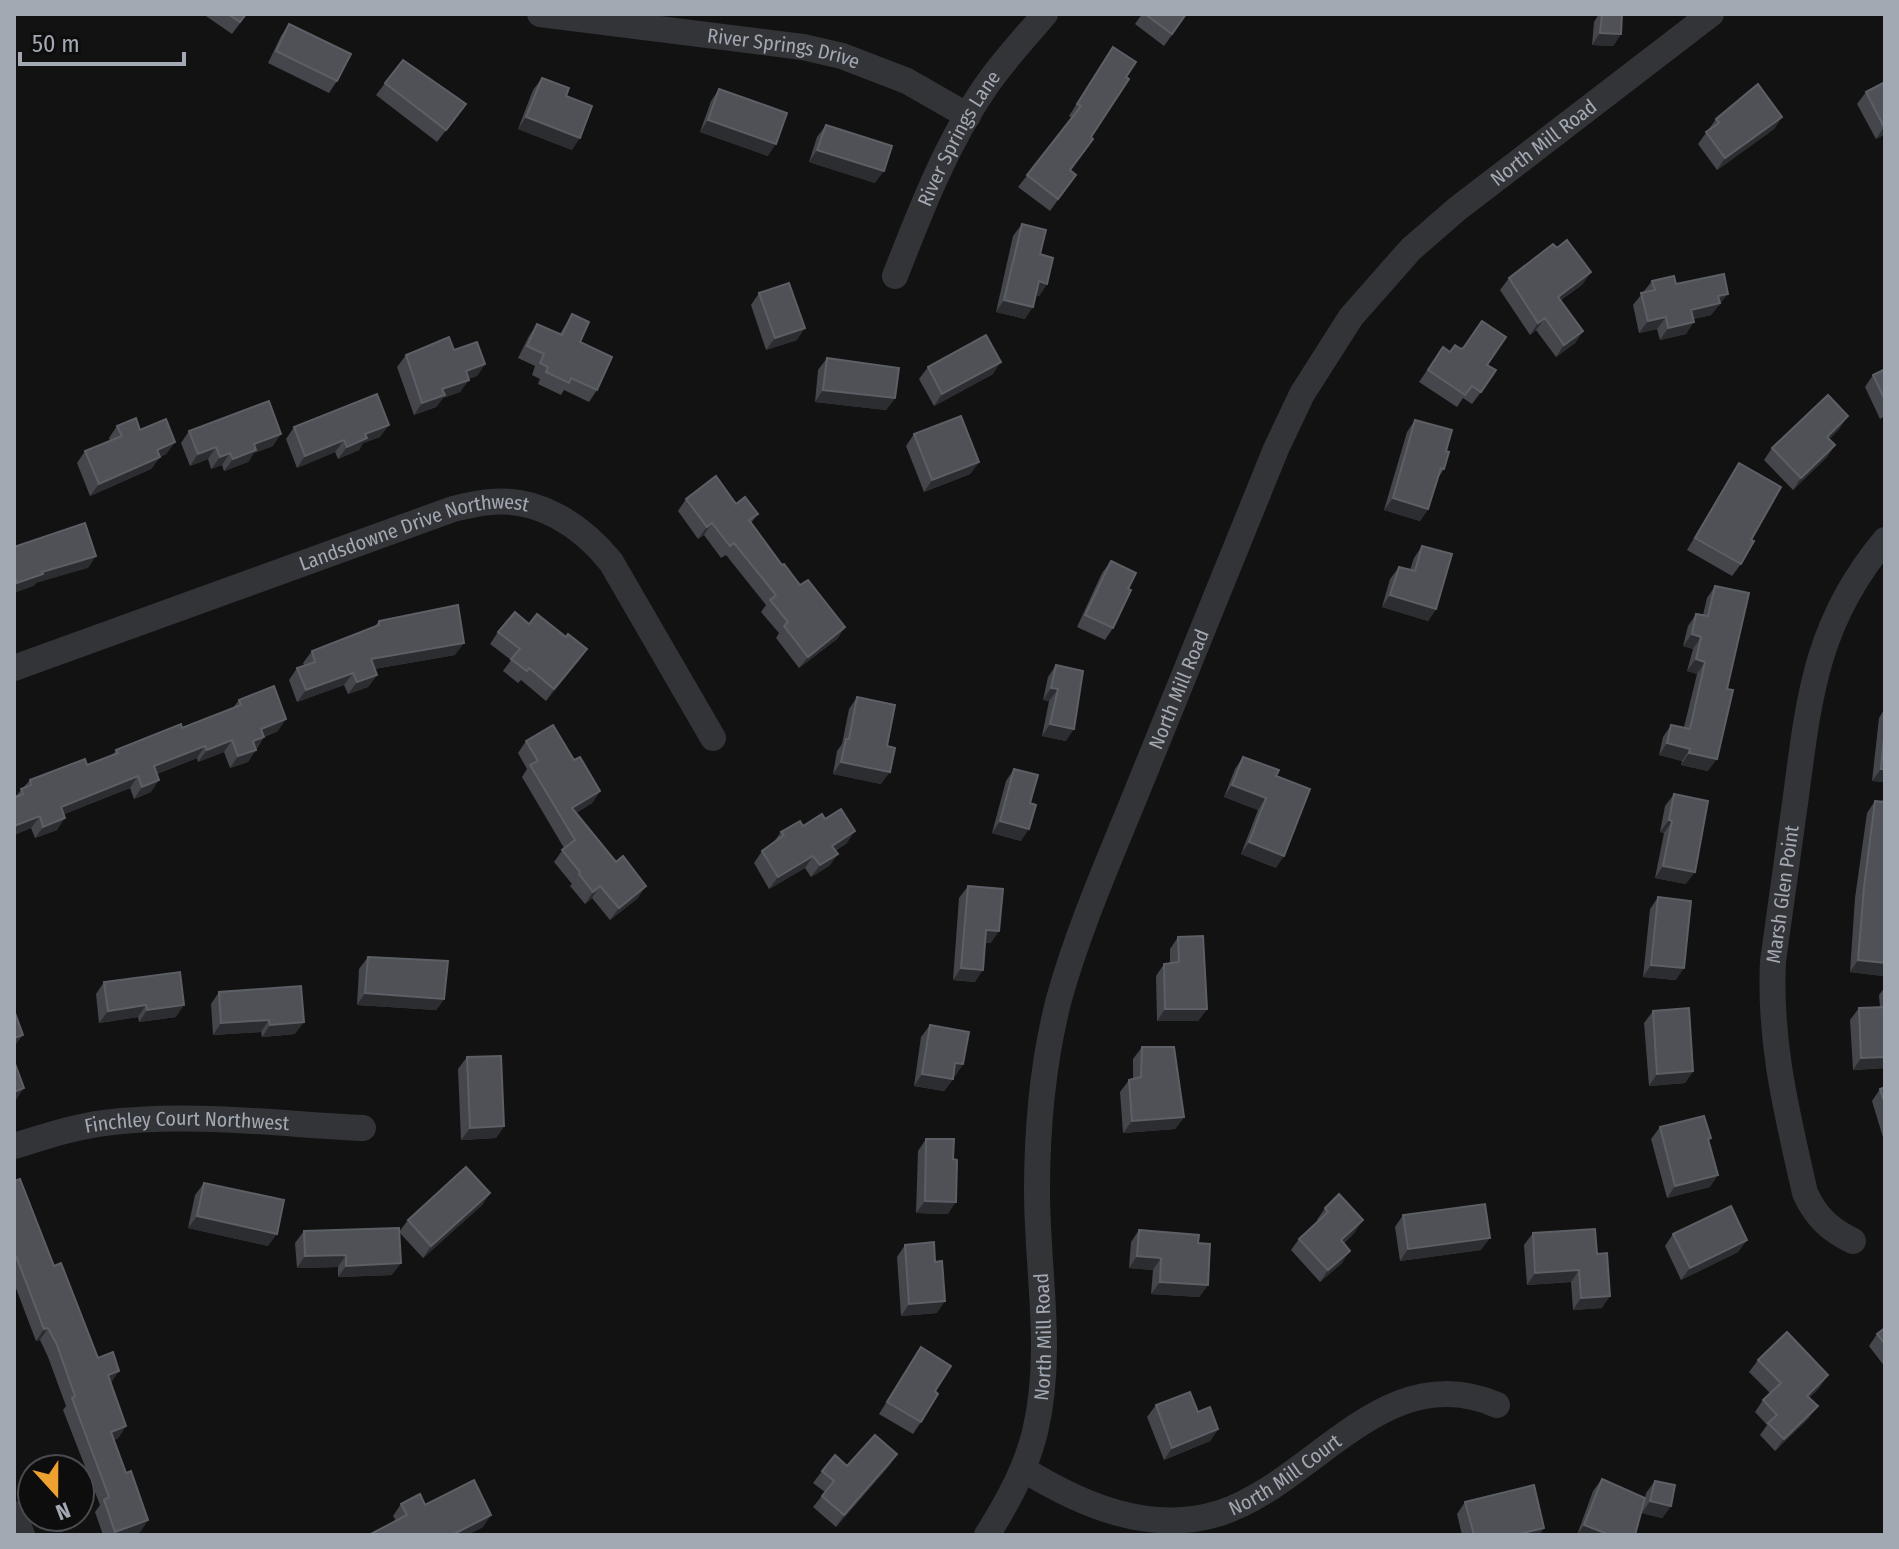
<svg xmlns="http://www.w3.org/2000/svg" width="1899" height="1549" font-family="'Fira Sans Condensed',sans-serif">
<rect width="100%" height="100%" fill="#121213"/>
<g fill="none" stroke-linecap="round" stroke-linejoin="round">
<!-- minor -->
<g stroke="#333438" stroke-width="26">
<path id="s1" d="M540,14L803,47L842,56L907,81L968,116"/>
<path id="s2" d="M895,276C920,212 946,144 986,86C1003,61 1025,38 1045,14"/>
<path id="s3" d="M14,668L453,509C465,506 478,503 490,502C539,497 582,526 611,562L713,738"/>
<path id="s4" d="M14,1146C44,1137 73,1127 104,1123C189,1112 278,1124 363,1128"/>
<path id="s5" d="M1853,1241C1830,1230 1816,1217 1805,1193C1787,1113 1769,1043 1773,961C1781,906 1788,851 1796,796C1809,696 1817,621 1885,540"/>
<path id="s6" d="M1023,1469C1081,1505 1150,1535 1220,1513C1315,1482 1385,1356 1497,1405"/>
<polyline points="14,1514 22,1535"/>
<path id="s7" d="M987,1535C1007,1503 1026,1469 1035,1432C1054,1353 1037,1270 1037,1191C1037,1127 1043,1061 1059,999C1080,924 1113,851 1142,779C1187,669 1232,559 1276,449L1302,394L1351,317L1411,249L1457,209L1711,14"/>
</g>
</g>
<!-- wall -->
<g fill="#45464b">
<polygon points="203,14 247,14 232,34"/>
<polygon points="1142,14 1187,14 1164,46 1135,24"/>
<polygon points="1599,14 1622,14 1621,34 1613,46 1592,45 1594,22"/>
<polygon points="289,24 337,81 329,93 268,63 281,36"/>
<polygon points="1113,47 1070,170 1076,175 1050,211 1018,187 1072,118 1069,116"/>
<polygon points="542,78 566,96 572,150 518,129 533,90"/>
<polygon points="1885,82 1885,134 1876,139 1857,104 1866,92"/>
<polygon points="385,83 466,104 437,142 376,95"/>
<polygon points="719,89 768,156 700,132 711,101"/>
<polygon points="1782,117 1774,129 1717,170 1698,144 1716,119"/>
<polygon points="826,125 875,183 809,162 817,137"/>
<polygon points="1022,224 1040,254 1047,284 1039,296 1036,295 1025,319 996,312 1013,236"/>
<polygon points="1509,278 1583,284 1561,300 1583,331 1575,343 1556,357 1536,330 1530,335 1500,290"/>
<polygon points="1652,281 1676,284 1720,306 1718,306 1711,315 1693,319 1686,334 1660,340 1657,329 1639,333 1633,305"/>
<polygon points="759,293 797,340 766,350 751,305"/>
<polygon points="572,314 580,342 597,390 589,402 564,390 561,395 538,384 540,379 532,375 535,366 518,358 529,336 537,324 560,334"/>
<polygon points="1443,347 1450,352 1487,365 1481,392 1472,404 1463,398 1457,407 1419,382"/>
<polygon points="454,350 485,364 477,376 468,379 460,392 443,398 436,407 414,415 397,367 406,355"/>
<polygon points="827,358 895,398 886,410 815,402 818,370"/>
<polygon points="928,367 993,374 934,406 919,379"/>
<polygon points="1885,369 1885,416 1880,419 1865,387 1873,375"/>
<polygon points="1415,420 1446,451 1444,469 1438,478 1428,509 1420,521 1384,510 1407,432"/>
<polygon points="117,426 140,430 175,442 166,454 160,457 151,469 90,496 77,463 85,451 110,441 109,438"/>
<polygon points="294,427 380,437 363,443 359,450 338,459 335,452 297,468 286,439"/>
<polygon points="1840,428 1829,439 1835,445 1827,457 1793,490 1764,460 1772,448"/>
<polygon points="189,431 273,446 254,453 248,462 224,471 222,465 211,469 208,459 190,466 181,443"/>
<polygon points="914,434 979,462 970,474 924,492 906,446"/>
<polygon points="1739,463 1751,540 1741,564 1732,576 1687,550 1731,475"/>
<polygon points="686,499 736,504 758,514 751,523 782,565 800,585 845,627 837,639 799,668 776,638 779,633 761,612 766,605 726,555 721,558 704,535 698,539 678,511"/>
<polygon points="1422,546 1436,609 1428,621 1382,607 1390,579 1399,567 1410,570 1414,558"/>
<polygon points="1111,561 1128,589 1113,628 1105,640 1077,627 1102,573"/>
<polygon points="1715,586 1708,771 1681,765 1682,761 1659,755 1663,737 1671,725 1684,727 1697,674 1687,671 1693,649 1683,646 1688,626 1696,614 1703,615 1707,598"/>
<polygon points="379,621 455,655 374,669 377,675 368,687 348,694 344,685 297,702 289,680 297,668 304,665 303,663 312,651 374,627"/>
<polygon points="529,624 566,637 587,649 546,701 521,680 518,683 503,671 511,660 490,644 498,632"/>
<polygon points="1056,665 1066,741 1042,736 1049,701 1043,700 1048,677"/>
<polygon points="857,697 887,746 881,784 833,774 837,751 842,744 849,709"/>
<polygon points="239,700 278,731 264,737 248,762 230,768 224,752 198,762 197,758 157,774 151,792 134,799 130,788 64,814 57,830 35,838 31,828 14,835 14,798 30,780 87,765 113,755 116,750 182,728 232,709"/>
<polygon points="1885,708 1885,782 1872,781 1879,718"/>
<polygon points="526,741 574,760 600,791 592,803 576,813 638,898 610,920 592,898 585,904 570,886 572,884 554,862 564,848 522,777 527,769 518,753"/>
<polygon points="1243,757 1276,776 1276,868 1241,854 1258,810 1224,797 1235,769"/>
<polygon points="1014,769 1030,803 1021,841 992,833 1006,781"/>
<polygon points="1674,794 1686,884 1655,878 1664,833 1660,832 1665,806"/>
<polygon points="1875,801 1883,976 1850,972 1855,898 1867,813"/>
<polygon points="803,826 847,843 835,851 838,854 829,866 811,877 805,868 769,889 754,863 762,851 773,843 781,832"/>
<polygon points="968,886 991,943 985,943 975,982 953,980 959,898"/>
<polygon points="1658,897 1676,980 1643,977 1650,909"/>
<polygon points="1178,937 1207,1009 1198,1021 1157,1021 1156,976 1164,964 1170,964 1170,949"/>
<polygon points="368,957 444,999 436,1010 357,1005 359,969"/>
<polygon points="104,982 176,1017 139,1022 138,1017 99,1023 96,994"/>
<polygon points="1885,987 1885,1068 1853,1070 1850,1020 1859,1008 1880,1007 1879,995"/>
<polygon points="219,992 295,1034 262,1037 261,1032 213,1035 211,1004"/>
<polygon points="1653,1011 1693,1071 1685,1083 1649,1086 1644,1023"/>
<polygon points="930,1025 963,1064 955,1076 953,1076 953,1079 944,1091 914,1086 921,1037"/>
<polygon points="1142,1047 1184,1117 1175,1129 1123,1133 1120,1092 1129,1080 1133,1079 1133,1059"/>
<polygon points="467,1057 504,1126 496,1138 461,1140 458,1069"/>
<polygon points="1885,1087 1885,1144 1872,1101 1880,1089"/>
<polygon points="1660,1127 1711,1138 1708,1141 1710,1187 1667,1198 1651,1139"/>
<polygon points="926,1139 953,1159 948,1214 916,1213 918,1151"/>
<polygon points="14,1181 111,1383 126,1426 118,1438 114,1440 126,1473 148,1520 140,1532 132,1535 103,1535 95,1512 100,1505 63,1410 66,1406 48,1357 40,1340 36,1341 14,1283"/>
<polygon points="204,1183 268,1246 188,1228 195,1195"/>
<polygon points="490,1193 482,1205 423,1258 399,1232 408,1220"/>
<polygon points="1325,1208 1355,1232 1344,1243 1342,1263 1320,1282 1291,1250 1299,1239 1318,1221 1317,1220"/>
<polygon points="1403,1215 1481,1250 1400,1261 1395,1227"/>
<polygon points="1595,1229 1602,1308 1573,1310 1571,1282 1527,1285 1524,1245 1533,1233"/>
<polygon points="1139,1230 1208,1285 1199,1297 1151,1294 1153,1270 1129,1268 1131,1242"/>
<polygon points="304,1231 392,1275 338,1277 338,1267 297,1268 295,1243"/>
<polygon points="1673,1234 1747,1240 1738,1252 1681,1280 1665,1246"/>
<polygon points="905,1245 937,1313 901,1316 897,1257"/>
<polygon points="1885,1328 1885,1367 1869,1346 1877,1334"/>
<polygon points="921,1347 935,1391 921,1422 913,1434 879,1414"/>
<polygon points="1758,1360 1820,1387 1809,1398 1809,1418 1775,1451 1760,1435 1767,1425 1755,1412 1763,1400 1770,1393 1749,1372"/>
<polygon points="1156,1405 1218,1429 1210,1441 1164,1460 1147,1417"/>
<polygon points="897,1454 889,1466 836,1527 813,1507 825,1492 813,1483 822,1471"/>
<polygon points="1602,1479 1635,1535 1577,1535 1593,1491"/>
<polygon points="1655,1481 1671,1506 1662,1518 1642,1513 1646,1493"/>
<polygon points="1465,1502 1544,1528 1539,1535 1462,1535 1457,1514"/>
<polygon points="401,1504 425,1505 483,1527 467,1535 369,1535 396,1521 393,1516"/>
</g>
<!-- shaded-wall -->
<g fill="#2c2d30">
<polygon points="1600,33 1621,34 1613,46 1592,45"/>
<polygon points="526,117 580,138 572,150 518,129"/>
<polygon points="1782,117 1774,129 1717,170 1725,158"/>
<polygon points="708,120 776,144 768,156 700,132"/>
<polygon points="1885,126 1885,134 1876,139 1884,127"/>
<polygon points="817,150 884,171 875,183 809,162"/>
<polygon points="1591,272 1583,284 1550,308 1558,297"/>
<polygon points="1039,281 1047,284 1039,296 1030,293"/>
<polygon points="1728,294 1711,315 1682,322 1691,310 1718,296"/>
<polygon points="1004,300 1033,307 1025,319 996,312"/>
<polygon points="1666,317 1657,329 1639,333 1648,321"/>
<polygon points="1545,318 1536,330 1530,335 1538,323"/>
<polygon points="1694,322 1686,334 1660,340 1668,328"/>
<polygon points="805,328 797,340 766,350 775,338"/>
<polygon points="1583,331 1575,343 1556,357 1564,345"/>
<polygon points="1001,362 993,374 934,406 942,394"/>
<polygon points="485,364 477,376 457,383 466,371"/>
<polygon points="469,380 460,392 443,398 436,407 414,415 422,403 442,389"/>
<polygon points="823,390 895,398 886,410 815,402"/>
<polygon points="1848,416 1840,428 1818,449 1827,437"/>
<polygon points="389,425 380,437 363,443 359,450 338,459 347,447 365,434"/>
<polygon points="281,434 273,446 254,453 248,462 224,471 233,459 254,444"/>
<polygon points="344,440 335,452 297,468 305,456"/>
<polygon points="175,442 166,454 160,457 151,469 90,496 99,484 157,450"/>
<polygon points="1835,445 1827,457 1793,490 1801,478"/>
<polygon points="216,447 208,459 190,466 198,454"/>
<polygon points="230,453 222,465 211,469 220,457"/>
<polygon points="979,462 970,474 924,492 932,480"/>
<polygon points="1393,498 1428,509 1420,521 1384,510"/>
<polygon points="712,523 704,535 698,539 707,527"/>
<polygon points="96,556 88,568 36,583 34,586 14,593 14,587 17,583 42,572"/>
<polygon points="1390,595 1436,609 1428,621 1382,607"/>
<polygon points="845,627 837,639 799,668 808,657"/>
<polygon points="1692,634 1701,637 1693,649 1683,646"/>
<polygon points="464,643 455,655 362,671 371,659"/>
<polygon points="587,649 579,661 546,701 554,689"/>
<polygon points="1696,659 1705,662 1697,674 1687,671"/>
<polygon points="353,673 344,685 297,702 306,690"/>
<polygon points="377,675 368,687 348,694 357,682"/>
<polygon points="1051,688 1058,689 1049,701 1043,700"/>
<polygon points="286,719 278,731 252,741 261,729"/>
<polygon points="1050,724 1074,729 1066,741 1042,736"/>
<polygon points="264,737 255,749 253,741"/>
<polygon points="232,740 224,752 198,762 207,750"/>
<polygon points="1667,743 1690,749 1682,761 1659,755"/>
<polygon points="205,746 197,758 146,778 154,766"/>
<polygon points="256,750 248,762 230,768 238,756"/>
<polygon points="1689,753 1717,759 1708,771 1681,765"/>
<polygon points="841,762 890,772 881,784 833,774"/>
<polygon points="1881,769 1885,769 1885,782 1872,781"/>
<polygon points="138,776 130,788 53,819 61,807"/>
<polygon points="159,780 151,792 134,799 142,787"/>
<polygon points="1232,785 1266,798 1258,810 1224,797"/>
<polygon points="600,791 592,803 564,820 572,808"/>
<polygon points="40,816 31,828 14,835 14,826"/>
<polygon points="65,818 57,830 35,838 43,827"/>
<polygon points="1669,820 1672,821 1664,833 1660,832"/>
<polygon points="1000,821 1029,829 1021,841 992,833"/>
<polygon points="855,831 847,843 824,858 832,846"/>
<polygon points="1249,842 1284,856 1276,868 1241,854"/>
<polygon points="838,854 829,866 811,877 820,865"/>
<polygon points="813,856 805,868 769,889 778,877"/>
<polygon points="1663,866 1695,872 1686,884 1655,878"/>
<polygon points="600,886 592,898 585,904 593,892"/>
<polygon points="646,886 638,898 610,920 619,908"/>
<polygon points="986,930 999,931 991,943 978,942"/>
<polygon points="1858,960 1885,963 1885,972 1883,976 1850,972"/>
<polygon points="1651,965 1684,968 1676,980 1643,977"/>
<polygon points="961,968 983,970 975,982 953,980"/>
<polygon points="365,993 444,999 436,1010 357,1005"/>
<polygon points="146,1005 138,1017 99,1023 108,1011"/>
<polygon points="184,1005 176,1017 139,1022 147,1010"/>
<polygon points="1165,1009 1207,1009 1198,1021 1157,1021"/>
<polygon points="269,1020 261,1032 213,1035 221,1023"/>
<polygon points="304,1022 295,1034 262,1037 270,1025"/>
<polygon points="23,1035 14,1047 14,1038"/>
<polygon points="1885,1057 1885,1068 1853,1070 1861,1058"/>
<polygon points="955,1063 963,1064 955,1076 946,1075"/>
<polygon points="1693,1071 1685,1083 1649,1086 1657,1074"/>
<polygon points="922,1074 953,1079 944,1091 914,1086"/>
<polygon points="24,1088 16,1100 14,1101 14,1092"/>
<polygon points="1184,1117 1175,1129 1123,1133 1132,1121"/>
<polygon points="504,1126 496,1138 461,1140 470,1128"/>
<polygon points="1718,1175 1710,1187 1667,1198 1675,1186"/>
<polygon points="490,1193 482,1205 423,1258 431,1246"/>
<polygon points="925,1201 956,1202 948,1214 916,1213"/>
<polygon points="197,1216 277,1234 268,1246 188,1228"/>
<polygon points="1363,1220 1355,1232 1333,1252 1341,1240"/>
<polygon points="1490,1238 1481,1250 1400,1261 1408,1249"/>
<polygon points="1747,1240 1738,1252 1681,1280 1690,1268"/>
<polygon points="1350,1251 1342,1263 1320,1282 1328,1270"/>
<polygon points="346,1255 338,1267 297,1268 305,1256"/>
<polygon points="1137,1256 1161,1258 1153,1270 1129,1268"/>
<polygon points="401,1263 392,1275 338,1277 346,1266"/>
<polygon points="1579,1270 1571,1282 1527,1285 1535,1273"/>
<polygon points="1160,1282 1208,1285 1199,1297 1151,1294"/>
<polygon points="1610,1296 1602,1308 1573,1310 1581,1298"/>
<polygon points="945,1301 937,1313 901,1316 909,1304"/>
<polygon points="48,1328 40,1340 36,1341 44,1329"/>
<polygon points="119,1371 111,1383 108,1375"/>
<polygon points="1828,1375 1820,1387 1799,1408 1807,1396"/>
<polygon points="1818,1406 1809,1418 1775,1451 1784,1439"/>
<polygon points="126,1426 118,1438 103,1444 111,1432"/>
<polygon points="1218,1429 1210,1441 1164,1460 1172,1448"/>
<polygon points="897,1454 889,1466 836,1527 844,1515"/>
<polygon points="1650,1501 1671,1506 1662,1518 1642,1513"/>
<polygon points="491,1515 483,1527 467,1535 452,1535"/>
<polygon points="148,1520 140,1532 132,1535 113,1535 115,1532"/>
<polygon points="1584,1525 1610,1535 1577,1535"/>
<polygon points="1544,1528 1539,1535 1515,1535"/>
</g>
<!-- building -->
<g fill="#4f5156" stroke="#5c5f65" stroke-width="2">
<polygon points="228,14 246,14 240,22"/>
<polygon points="1145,14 1186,14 1172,34"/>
<polygon points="1602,14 1622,14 1621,34 1600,33"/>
<polygon points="289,24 351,54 337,81 276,51"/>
<polygon points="1113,47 1136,62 1126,77 1129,79 1091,137 1093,139 1070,170 1076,175 1058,199 1027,175 1081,106 1077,104"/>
<polygon points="403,60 466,104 446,130 385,83"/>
<polygon points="542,78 569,88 566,96 592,106 580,138 526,117"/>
<polygon points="1885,82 1885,126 1884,127 1866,92"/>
<polygon points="1758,84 1782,117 1725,158 1706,132 1719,123 1716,119"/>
<polygon points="719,89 787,113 776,144 708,120"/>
<polygon points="826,125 892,146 884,171 817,150"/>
<polygon points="1022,224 1046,230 1040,254 1053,258 1047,284 1039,281 1033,307 1004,300"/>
<polygon points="1567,240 1591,272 1558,297 1583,331 1564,345 1545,318 1538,323 1509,278 1553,244 1557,248"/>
<polygon points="1724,274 1728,294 1718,296 1720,303 1691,310 1694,322 1668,328 1666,317 1648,321 1641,293 1655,290 1652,281 1674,276 1676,284"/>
<polygon points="789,283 805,328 775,338 759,293"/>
<polygon points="572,314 589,322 580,342 612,357 597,390 571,378 569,383 546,372 548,367 540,363 544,354 527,346 537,324 562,335"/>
<polygon points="1482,321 1506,337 1487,365 1496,370 1481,392 1472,386 1465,395 1428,370 1443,347 1450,352 1455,345 1461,349 1464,347"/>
<polygon points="986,335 1001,362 942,394 928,367"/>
<polygon points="449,337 454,350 477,342 485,364 466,371 469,380 442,389 445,395 422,403 406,355"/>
<polygon points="827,358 899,368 895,398 823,390"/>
<polygon points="1885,369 1885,400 1873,375"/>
<polygon points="377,394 389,425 365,434 367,438 347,447 344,440 305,456 294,427"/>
<polygon points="1828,395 1848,416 1827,437 1835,445 1801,478 1772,448"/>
<polygon points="269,401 281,434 254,444 256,450 233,459 230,453 220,457 216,447 198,454 189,431"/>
<polygon points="961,416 979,462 932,480 914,434"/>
<polygon points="136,418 140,430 166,419 175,442 157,450 160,457 99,484 85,451 122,436 117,426"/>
<polygon points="1415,420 1452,430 1446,451 1449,452 1444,469 1441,468 1428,509 1393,498"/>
<polygon points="1739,463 1781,487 1751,540 1754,541 1741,564 1695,538"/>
<polygon points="716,476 736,504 745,497 758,514 749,520 782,565 784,564 800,585 808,580 845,627 808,657 784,626 788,622 770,600 776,595 734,543 730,546 712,523 707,527 686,499"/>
<polygon points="85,523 96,556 42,572 43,574 17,583 14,575 14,547"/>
<polygon points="1422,546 1452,554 1436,609 1390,595 1399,567 1415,571"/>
<polygon points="1111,561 1136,573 1128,589 1131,590 1113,628 1085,615"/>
<polygon points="1715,586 1749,593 1727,689 1733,690 1717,759 1689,753 1690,749 1667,743 1671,725 1690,729 1705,662 1696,659 1701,637 1692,634 1696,614 1708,616"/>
<polygon points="458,605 464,643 371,659 377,675 357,682 353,673 306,690 297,668 315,662 312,651 379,625 379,621"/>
<polygon points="515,612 529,624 537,614 566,637 568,634 587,649 554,689 529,668 527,671 511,659 520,649 498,632"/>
<polygon points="1056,665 1083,671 1074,729 1050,724 1058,689 1051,688"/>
<polygon points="274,686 286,719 261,729 264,737 253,741 256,750 238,756 232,740 207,750 205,746 154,766 159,780 142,787 138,776 61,807 65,818 43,827 40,816 14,826 14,798 23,794 21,789 31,785 30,780 85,759 87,765 118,753 116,750 181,724 182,728 241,705 239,700"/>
<polygon points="857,697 895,705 887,746 895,748 890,772 841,762 846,739 849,739"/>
<polygon points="553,725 574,760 580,757 600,791 572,808 616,862 623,856 646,886 619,908 600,886 593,892 579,874 580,872 562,850 575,840 530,765 538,761 526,741"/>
<polygon points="1885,726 1885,769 1881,769"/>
<polygon points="1243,757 1279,770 1276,776 1310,789 1284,856 1249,842 1266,798 1232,785"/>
<polygon points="1014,769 1038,775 1030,803 1036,805 1029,829 1000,821"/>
<polygon points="1674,794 1708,801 1695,872 1663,866 1672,821 1669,820"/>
<polygon points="1875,801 1885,802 1885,963 1858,960 1864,887"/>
<polygon points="841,809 855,831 832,846 838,854 820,865 813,856 778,877 762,851 784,835 781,832 800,821 803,826 822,814 825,819"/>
<polygon points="968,886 1003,889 999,931 986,930 983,970 961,968"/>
<polygon points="1658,897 1691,901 1684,968 1651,965"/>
<polygon points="1203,936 1207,1009 1165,1009 1164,964 1179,962 1178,937"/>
<polygon points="368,957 448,961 444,999 365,993"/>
<polygon points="180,972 184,1005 147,1010 146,1005 108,1011 104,982"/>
<polygon points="301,986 304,1022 270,1025 269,1020 221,1023 219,992"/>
<polygon points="1885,1007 1885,1057 1861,1058 1859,1008"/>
<polygon points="1689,1008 1693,1071 1657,1074 1653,1011"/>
<polygon points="14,1013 15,1013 23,1035 14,1038"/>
<polygon points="930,1025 969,1032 963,1064 955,1063 953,1079 922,1074"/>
<polygon points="1142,1047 1174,1047 1184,1117 1132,1121 1129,1080 1141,1077"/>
<polygon points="501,1056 504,1126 470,1128 467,1057"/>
<polygon points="14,1061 24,1088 14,1092"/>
<polygon points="1885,1087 1885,1104 1880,1089"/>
<polygon points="1704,1116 1711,1138 1708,1139 1718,1175 1675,1186 1660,1127"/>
<polygon points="926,1139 954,1139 953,1159 957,1160 956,1202 925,1201"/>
<polygon points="466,1167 490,1193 431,1246 408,1220"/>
<polygon points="20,1179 54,1266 61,1263 98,1358 113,1352 119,1371 108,1375 126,1426 111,1432 126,1473 131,1471 148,1520 115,1532 104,1500 109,1497 72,1398 75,1396 57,1345 48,1328 44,1329 16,1256 14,1256 14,1181"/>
<polygon points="204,1183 284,1200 277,1234 197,1216"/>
<polygon points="1339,1194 1363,1220 1341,1240 1350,1251 1328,1270 1299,1239 1328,1212 1325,1208"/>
<polygon points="1485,1204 1490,1238 1408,1249 1403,1215"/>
<polygon points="1731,1206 1747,1240 1690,1268 1673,1234"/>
<polygon points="399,1228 401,1263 346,1266 346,1255 305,1256 304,1231"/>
<polygon points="1595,1229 1597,1254 1607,1253 1610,1296 1581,1298 1579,1270 1535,1273 1533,1233"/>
<polygon points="1139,1230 1199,1235 1198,1243 1210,1244 1208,1285 1160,1282 1161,1258 1137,1256"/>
<polygon points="934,1242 935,1262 942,1261 945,1301 909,1304 905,1245"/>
<polygon points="1885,1328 1885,1344 1877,1334"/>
<polygon points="1787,1332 1828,1375 1807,1396 1818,1406 1784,1439 1768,1423 1777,1415 1763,1400 1781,1383 1758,1360"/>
<polygon points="921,1347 951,1366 935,1391 938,1394 921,1422 887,1402"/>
<polygon points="1190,1392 1198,1412 1210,1407 1218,1429 1172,1448 1156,1405"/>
<polygon points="875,1435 897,1454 844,1515 822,1496 834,1481 822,1471 835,1455 847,1466"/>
<polygon points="1602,1479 1645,1498 1635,1535 1610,1535 1584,1525"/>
<polygon points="474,1480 491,1515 452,1535 369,1535 407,1515 401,1504 420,1494 425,1505"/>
<polygon points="1655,1481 1675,1485 1671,1506 1650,1501"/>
<polygon points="1534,1485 1544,1528 1515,1535 1474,1535 1465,1502"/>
</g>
<g text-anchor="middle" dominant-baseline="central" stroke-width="6" stroke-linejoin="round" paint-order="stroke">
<!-- street labels -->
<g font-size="20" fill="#a3a9b3" stroke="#0d0d0e">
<text stroke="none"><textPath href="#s1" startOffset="246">River Springs Drive</textPath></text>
<text stroke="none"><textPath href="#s2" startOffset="152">River Springs Lane</textPath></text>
<text stroke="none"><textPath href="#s7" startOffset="1554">North Mill Road</textPath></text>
<text stroke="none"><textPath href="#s3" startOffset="424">Landsdowne Drive Northwest</textPath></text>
<text stroke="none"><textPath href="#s7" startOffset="882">North Mill Road</textPath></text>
<text stroke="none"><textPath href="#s5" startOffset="372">Marsh Glen Point</textPath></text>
<text stroke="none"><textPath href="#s4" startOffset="176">Finchley Court Northwest</textPath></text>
<text stroke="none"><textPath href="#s7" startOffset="210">North Mill Road</textPath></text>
<text stroke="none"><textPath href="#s6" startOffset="284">North Mill Court</textPath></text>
</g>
</g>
<!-- border -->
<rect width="1899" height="1549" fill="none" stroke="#a3a9b3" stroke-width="32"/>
<!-- north arrow -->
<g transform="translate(56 1493) rotate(159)"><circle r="38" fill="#0d0d0e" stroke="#494b50" stroke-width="2"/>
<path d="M0-6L14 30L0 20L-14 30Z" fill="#eda130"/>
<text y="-12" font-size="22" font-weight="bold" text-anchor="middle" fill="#a3a9b3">N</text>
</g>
<!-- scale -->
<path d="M20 52v12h164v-12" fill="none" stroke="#a3a9b3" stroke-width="4"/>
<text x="32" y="52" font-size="24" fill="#a3a9b3" stroke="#0d0d0e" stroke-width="6" paint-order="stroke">50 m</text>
</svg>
